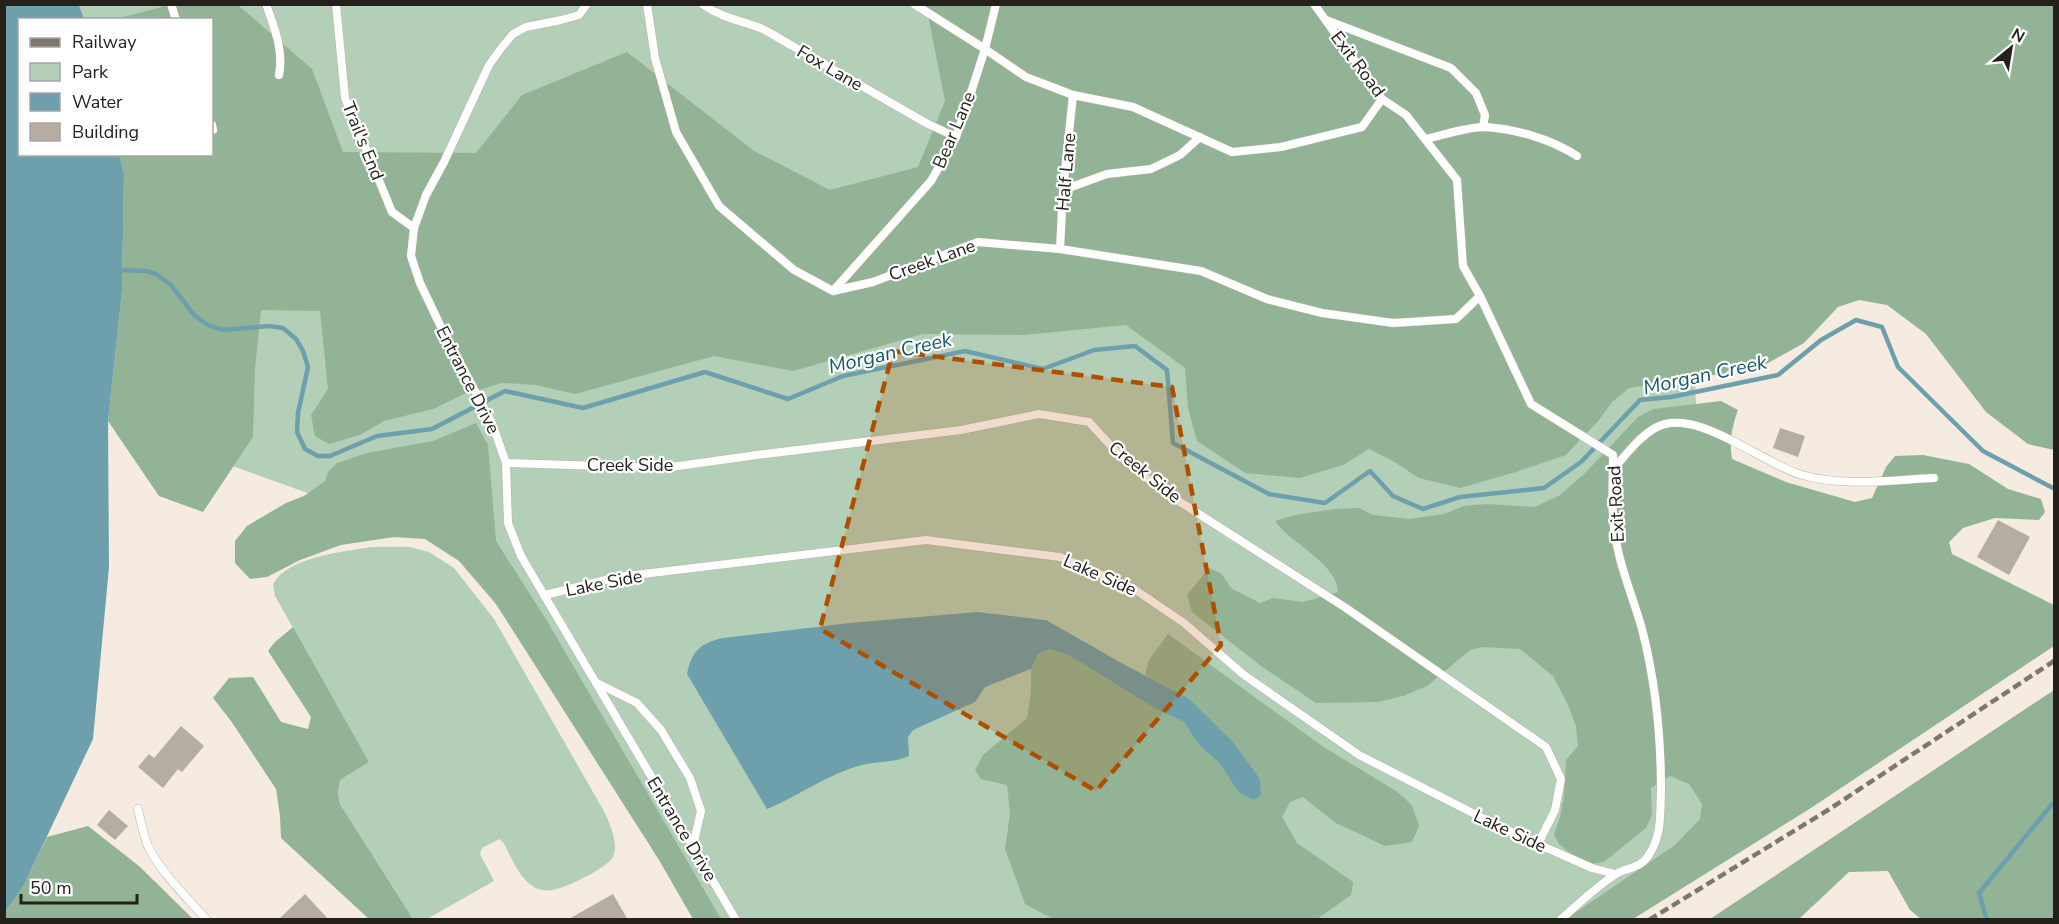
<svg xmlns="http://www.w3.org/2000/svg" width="2059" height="924" font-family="'Nunito Sans',sans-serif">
<rect width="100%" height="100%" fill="#f5ebe0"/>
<!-- green -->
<g fill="#b4cfb7">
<polygon points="79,5 1467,5 1683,123 1716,835 1590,919 706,919 508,612 449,544 108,421 122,291 124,174 119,155 212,154 212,20 84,19"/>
<path d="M371,547H410L429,552L454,568L494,619L605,813C610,825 619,844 613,857C607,868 564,889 552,890C547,891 539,890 534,887C519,879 511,856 503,842L499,839L482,848L480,854L494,881L427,919H413L340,804L338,793L340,780L369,762L275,596L273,584C288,557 342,552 371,547Z"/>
</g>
<!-- forest -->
<g fill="#92b395">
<polygon points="169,5 238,5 312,69 343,152 476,153 522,95 627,52 754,151 830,190 918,167 945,101 926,5 2054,5 2054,450 2028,444 1986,412 1926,334 1887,305 1859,300 1838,307 1804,343 1759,368 1629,388 1612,402 1599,420 1566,455 1516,472 1460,488 1419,478 1393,461 1369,449 1343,465 1300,478 1245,473 1197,441 1188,408 1185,368 1126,325 1024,335 923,334 793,371 714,356 575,394 536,385 502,383 462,395 433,409 384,421 360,435 329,444 315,436 311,415 328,389 320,311 261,310 255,368 253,437 203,512 159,496 108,421 122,291 124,174 119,155 212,154 212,20 116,19"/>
<path d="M1721,401L1738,410C1732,427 1729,441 1732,459L1786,482L1855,502L1872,498L1886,467L1895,456L1923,455L1969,464L2008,489L2041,499L2045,512L2039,520L1995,518L1963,528L1949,542L1952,554L2054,605V646L1811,808L1633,919H1566L1675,845L1700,819L1702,804L1689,784L1670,776L1651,788L1652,815L1646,828L1604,862L1590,864L1570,853L1559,844L1554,835L1560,817L1564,796L1566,760L1578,746L1576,726L1569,707L1553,676L1520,649L1483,647L1470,650L1427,686L1403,696L1378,702L1316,703L1261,666L1192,612L1187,595L1209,568L1221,573L1232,589L1260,603L1273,598L1303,602L1338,592C1337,563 1291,544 1275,521L1295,515L1335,509L1359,508L1373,515L1410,519L1444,514L1464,506L1487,504L1535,507L1560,495L1586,472L1638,417L1653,409Z"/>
<polygon points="476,423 488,445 496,541 547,621 721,919 693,919 659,860 496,604 459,561 425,539 394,537 341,545 300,560 267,577 250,579 235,563 235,541 247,526 286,503 304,496 325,481 328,472 337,463 367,453 433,441"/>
<polygon points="293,627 369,762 340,780 338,793 340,804 413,919 369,919 281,838 280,816 276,789 231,721 213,698 229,678 253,677 281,722 308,729 311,717 268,651 275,642"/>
<polygon points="1168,634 1322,746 1396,791 1412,805 1419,826 1412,842 1385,846 1336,823 1303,797 1290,802 1282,817 1297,843 1353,882 1351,895 1317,919 1053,919 1025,904 1005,849 1010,814 1007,785 981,779 975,770 983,755 1027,718 1031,691 1031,669 1038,654 1050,649 1070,656 1156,709 1184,722 1198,744 1220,764 1239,793 1254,800 1261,795 1260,779 1188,698 1145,675 1149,660"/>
<polygon points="2054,690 2054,919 1921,919 1910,910 1888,871 1849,872 1799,919 1710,919"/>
<polygon points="88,826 139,866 193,919 5,920 5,912 23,887 47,837"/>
</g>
<!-- water -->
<g fill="#6e9fac">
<polygon points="5,4 79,5 84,19 20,20 20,154 119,155 124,174 122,291 108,421 109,567 93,739 23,887 5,912"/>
<path d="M977,612L1046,620L1125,665L1188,698L1232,741L1260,779L1261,795L1254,800L1239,793L1220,764L1198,744L1184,722L1156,709L1070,656L1050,649L1038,654L1031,669L985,687L975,702L913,730L908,737L909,756C894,763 878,761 862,765C829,773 799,796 767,809L687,674C692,651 700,643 723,638L850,623Z"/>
</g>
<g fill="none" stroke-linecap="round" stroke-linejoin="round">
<!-- stream -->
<g stroke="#6e9fac" stroke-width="4.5">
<polyline points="117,270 147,271 156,274 171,285 194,315 208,325 223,330 269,326 283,328 296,339 303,351 308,367 298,413 297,432 305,449 318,456 330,456 377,436 432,429 505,391 583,408 705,372 788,399 843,376 965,351 1043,369 1094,350 1135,346 1167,370 1173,443 1269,494 1325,503 1370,471 1393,496 1423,509 1460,497 1544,488 1581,462 1640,400 1671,397 1778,375 1821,340 1856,320 1882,327 1898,367 1983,451 2051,487 2054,488"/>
<polyline points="1987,920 1979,893 2054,802"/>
</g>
</g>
<!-- building -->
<g fill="#b5ada2">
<polygon points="1780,428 1805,436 1798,457 1773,448"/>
<polygon points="1998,520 2030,537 2009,575 1977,557"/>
<polygon points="181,726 204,746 182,772 178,769 163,788 138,767 149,754 154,758"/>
<polygon points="109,810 128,826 115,840 97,825"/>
<polygon points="305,894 329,920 278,920"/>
<polygon points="613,894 628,920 567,920"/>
</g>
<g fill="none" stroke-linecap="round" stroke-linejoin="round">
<!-- lane casing -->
<g stroke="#bab1a7" stroke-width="9">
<g id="lane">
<polyline points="171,4 176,20"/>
<path d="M266,4C274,27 284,50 279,75"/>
<polyline points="336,4 345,98 392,212 414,228"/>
<polyline points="587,4 579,15 561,20 526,27 513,34 502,47 489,65 444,162 426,195 414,228 411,256 420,283 440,325 492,423 506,463 508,523 521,556 736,920"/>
<polyline points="647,4 655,58 676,132 719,206 794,270 833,291 873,282 978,242 1060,249 1201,271 1267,299 1322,313 1393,323 1456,319 1480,296"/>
<path d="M702,4C722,18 739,20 760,28C768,31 775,36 782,40L926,123L956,137"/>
<polyline points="914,4 985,49 1026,77 1073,95 1133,107 1232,152 1281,147 1362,127 1382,99"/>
<path d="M1314,4L1382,99L1406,115L1457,180L1463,266L1480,296L1531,404L1613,455C1613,487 1610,519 1618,550C1624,579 1636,605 1643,633C1656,685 1661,738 1661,791C1660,812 1662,834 1650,853C1640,871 1626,866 1613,876C1594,889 1577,905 1560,920"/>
<polyline points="1326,20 1451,68 1476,93 1485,115 1483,127"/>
<polyline points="212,125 213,130"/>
<path d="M1425,139C1444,135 1466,127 1485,127C1516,129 1551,139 1577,156"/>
<polyline points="1063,190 1107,174 1151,169 1180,155 1200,137"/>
<polyline points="1060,249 1063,190 1073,95"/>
<polyline points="833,291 931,181 956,137 966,108 985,49 996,4"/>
<polyline points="506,463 664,468 757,455 961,430 1039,414 1089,422 1123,459 1163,491 1346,608 1546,747 1561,779 1555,810 1538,844"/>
<path d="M1613,469C1626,455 1638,438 1655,428C1695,405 1762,464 1802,475C1844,487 1890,480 1934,478"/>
<polyline points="545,595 618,577 926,540 1060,557 1134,589 1184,623 1244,675 1359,755 1502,828 1592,868 1615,874"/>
<polyline points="597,683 637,703 661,730 690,778 701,811 693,846"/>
<path d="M138,809C141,822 143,834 148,846C159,870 189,900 207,920"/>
</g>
</g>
<!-- lane -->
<use href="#lane" stroke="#fff" stroke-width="8"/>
<!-- rail -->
<polyline stroke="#7d7770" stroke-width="4.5" stroke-dasharray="9 4.5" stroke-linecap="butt" points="1649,920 1828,810 2054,661"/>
</g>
<!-- marked area -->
<path fill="#ae4f00" fill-opacity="0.2" stroke="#ae4f00" stroke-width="4.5" stroke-dasharray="12 8" stroke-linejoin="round" d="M893,351L1172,387L1221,645L1096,791L820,629Z"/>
<g text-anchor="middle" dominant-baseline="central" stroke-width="4.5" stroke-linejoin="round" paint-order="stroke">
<!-- street labels -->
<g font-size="18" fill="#24211d" stroke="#fff">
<text transform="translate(1358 64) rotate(53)">Exit Road</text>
<text transform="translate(830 68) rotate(30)">Fox Lane</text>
<text transform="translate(954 130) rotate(-67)">Bear Lane</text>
<text transform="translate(363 141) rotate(68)">Trail's End</text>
<text transform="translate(1066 172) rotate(-85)">Half Lane</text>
<text transform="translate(932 260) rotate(-20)">Creek Lane</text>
<text transform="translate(468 380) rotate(63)">Entrance Drive</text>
<text x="630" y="465">Creek Side</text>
<text transform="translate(1145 472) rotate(39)">Creek Side</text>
<text transform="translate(1616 504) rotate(-93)">Exit Road</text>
<text transform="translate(1100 575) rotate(24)">Lake Side</text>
<text transform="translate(604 583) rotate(-11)">Lake Side</text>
<text transform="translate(682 829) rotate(59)">Entrance Drive</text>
<text transform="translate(1510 831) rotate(25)">Lake Side</text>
</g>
<!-- water labels -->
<g font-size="20" font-style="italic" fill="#135867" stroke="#fff">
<text transform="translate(890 353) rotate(-13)">Morgan Creek</text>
<text transform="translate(1705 375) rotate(-12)">Morgan Creek</text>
</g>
</g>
<!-- border -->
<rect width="2059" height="924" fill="none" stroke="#24211d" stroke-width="12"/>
<!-- legend -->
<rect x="18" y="18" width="195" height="138" fill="#ffffff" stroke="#a7a6a5" stroke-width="1.5"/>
<rect x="30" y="38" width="30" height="9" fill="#7d7770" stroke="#a7a6a5" stroke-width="1.5"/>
<text x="72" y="48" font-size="18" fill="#24211d">Railway</text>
<rect x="30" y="63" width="30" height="18" fill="#b4cfb7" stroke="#a7a6a5" stroke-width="1.5"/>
<text x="72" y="78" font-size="18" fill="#24211d">Park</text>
<rect x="30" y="93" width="30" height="18" fill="#6e9fac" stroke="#a7a6a5" stroke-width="1.5"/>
<text x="72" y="108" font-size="18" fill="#24211d">Water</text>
<rect x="30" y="123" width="30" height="18" fill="#b5ada2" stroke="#a7a6a5" stroke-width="1.5"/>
<text x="72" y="138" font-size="18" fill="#24211d">Building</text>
<!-- north arrow -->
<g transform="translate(2011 48) rotate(30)" stroke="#ffffff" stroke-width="4.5" paint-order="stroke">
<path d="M0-4.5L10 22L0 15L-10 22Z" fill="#24211d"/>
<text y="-9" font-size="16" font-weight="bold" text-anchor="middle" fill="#24211d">N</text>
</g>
<!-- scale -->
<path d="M21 894v9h116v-9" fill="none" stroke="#24211d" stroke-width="3"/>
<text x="30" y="894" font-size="18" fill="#24211d" stroke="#ffffff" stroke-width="4.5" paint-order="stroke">50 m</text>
</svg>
